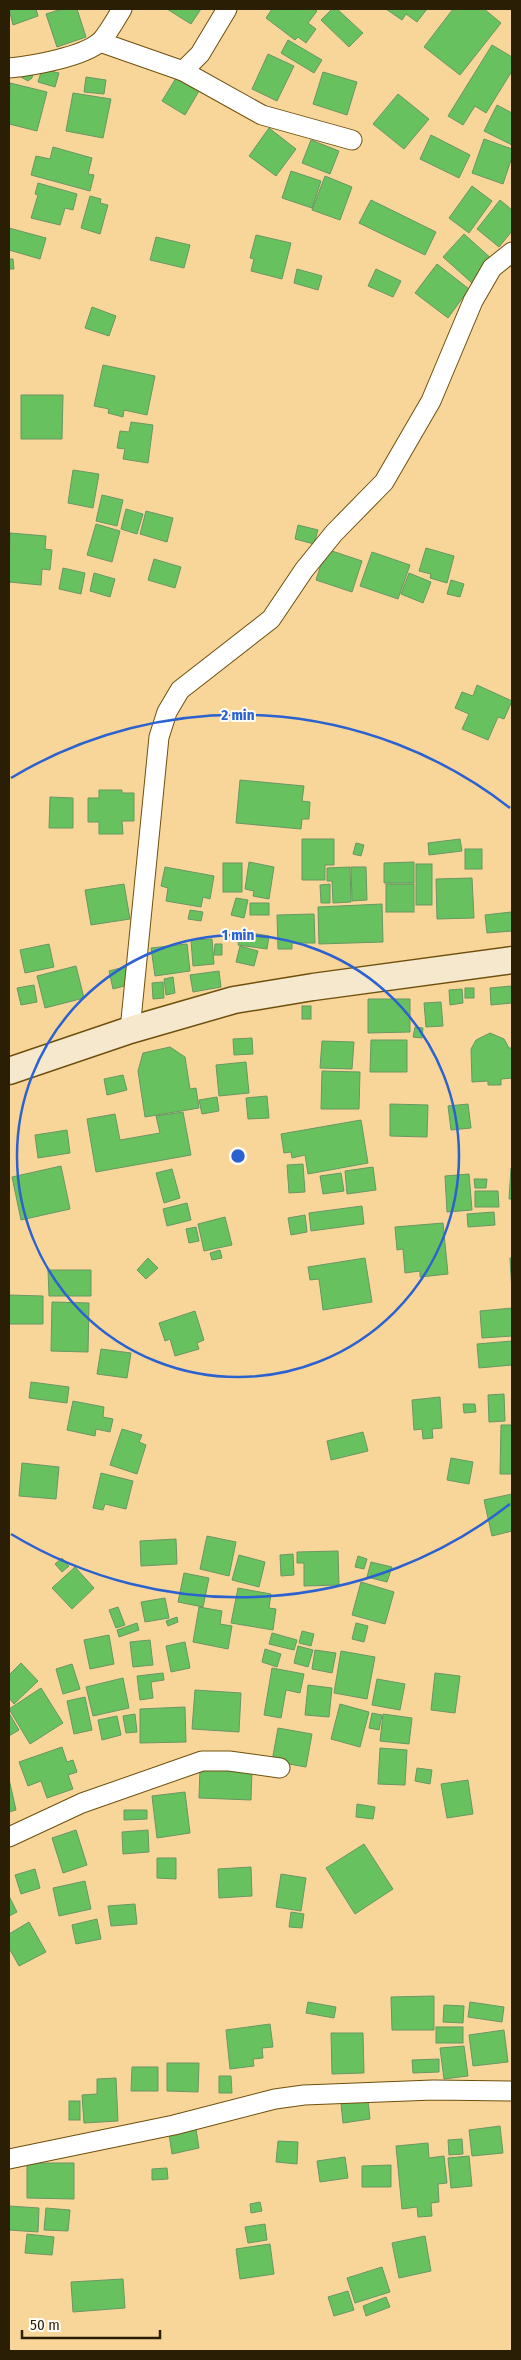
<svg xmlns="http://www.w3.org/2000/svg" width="521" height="2360" font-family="'Fira Sans Condensed',sans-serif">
<rect width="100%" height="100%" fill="#f8d699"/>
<!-- building -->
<g fill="#67c15f" stroke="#6a9665">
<polygon points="9,9 36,9 38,16 13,25"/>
<polygon points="62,9 77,9 86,37 57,47 46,14"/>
<polygon points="167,9 201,9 191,24"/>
<polygon points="272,9 314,9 317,11 308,23 316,29 306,43 298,37 295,40 266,18"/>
<polygon points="332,9 337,9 363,33 349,47 321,20"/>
<polygon points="386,9 427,9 417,22 406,14 402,20"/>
<polygon points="453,9 484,9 501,23 460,75 424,47"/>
<polygon points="288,40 322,60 314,73 281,53"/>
<polygon points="492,45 512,57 512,71 486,113 475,106 463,125 448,116"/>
<polygon points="268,54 294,66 277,101 252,89"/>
<polygon points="42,69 59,73 55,87 38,82"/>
<polygon points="33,72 32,78 28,81 21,77 21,73"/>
<polygon points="323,72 357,82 347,115 313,104"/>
<polygon points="86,77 106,80 104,94 84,92"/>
<polygon points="176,78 199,91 185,115 162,101"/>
<polygon points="10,83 47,92 37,131 9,124"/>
<polygon points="73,93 111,99 103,138 66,131"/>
<polygon points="398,94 429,119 404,149 373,124"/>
<polygon points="497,105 512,113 512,145 484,131"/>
<polygon points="269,128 296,149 276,176 249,156"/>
<polygon points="431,135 470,155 459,178 420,159"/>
<polygon points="484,139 512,149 512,157 503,184 472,173"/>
<polygon points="311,140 339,151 330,174 302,163"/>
<polygon points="53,147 92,158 88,174 94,175 90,191 31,175 36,156 50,159"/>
<polygon points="291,171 321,181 312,208 282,198"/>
<polygon points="325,176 352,187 340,220 312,210"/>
<polygon points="38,183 77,194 73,210 65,208 60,225 31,218 38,195 35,194"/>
<polygon points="472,186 492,201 469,233 449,218"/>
<polygon points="90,196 101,199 100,203 108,205 100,234 81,228"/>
<polygon points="371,200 436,232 425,255 359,223"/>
<polygon points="500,200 512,210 512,231 499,247 477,229"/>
<polygon points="9,228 46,238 40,259 9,250"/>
<polygon points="464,234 493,260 472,283 443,257"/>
<polygon points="256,235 291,243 282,279 251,271 254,259 250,258"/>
<polygon points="156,237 190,245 184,268 150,260"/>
<polygon points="9,259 13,259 14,269 9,269"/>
<polygon points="437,264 469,289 448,318 415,293"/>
<polygon points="297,269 322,276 318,290 294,283"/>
<polygon points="376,269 401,281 393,297 368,286"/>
<polygon points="92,307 116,316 109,336 85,328"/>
<polygon points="103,365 155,376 147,415 124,410 123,417 108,413 109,409 94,406"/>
<polygon points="21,395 63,395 62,439 21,439"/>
<polygon points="131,422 153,425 148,463 123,459 125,449 117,448 120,431 129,432"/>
<polygon points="73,470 99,474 93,508 68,503"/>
<polygon points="102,495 123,500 117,526 96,521"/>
<polygon points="126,509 143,514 137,534 121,529"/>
<polygon points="146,511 173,518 167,542 140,534"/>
<polygon points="96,524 120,531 112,562 87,555"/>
<polygon points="298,525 318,530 314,544 295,539"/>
<polygon points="10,533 46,536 45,549 52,550 50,570 42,569 41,585 9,582"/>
<polygon points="426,548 454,556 447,583 430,578 431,574 419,571"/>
<polygon points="326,549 362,561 352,592 316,580"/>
<polygon points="372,552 410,565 398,599 360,586"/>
<polygon points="154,559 181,567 175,588 148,580"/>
<polygon points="63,568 85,573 81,594 59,589"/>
<polygon points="94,573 115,579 110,597 90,591"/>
<polygon points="409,573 431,582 423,603 401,594"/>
<polygon points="451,580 464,584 460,597 447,594"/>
<polygon points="477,685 512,701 504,719 498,717 488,740 462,729 469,714 455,708 462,692 473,696"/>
<polygon points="240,780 304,786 302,801 310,802 309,819 302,819 301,829 236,823"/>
<polygon points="99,790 122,790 122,793 134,793 134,821 122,821 123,834 99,834 99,822 88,822 88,798 99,798"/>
<polygon points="50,797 73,798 73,828 49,828"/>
<polygon points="302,839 334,839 334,865 325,865 325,880 302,880"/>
<polygon points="460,839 462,851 429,855 428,843"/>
<polygon points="356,843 364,845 361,856 353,854"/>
<rect x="465" y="849" width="17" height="20"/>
<polygon points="249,862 274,867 269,899 253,896 254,891 245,889"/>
<polygon points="414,862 414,883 384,883 384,863"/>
<rect x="223" y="863" width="19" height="29"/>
<rect x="416" y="864" width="16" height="41"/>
<polygon points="165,867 214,876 210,899 203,897 201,907 166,901 168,888 161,886"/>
<polygon points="350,867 351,902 333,903 332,881 327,881 327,868"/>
<polygon points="351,867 366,867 367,900 352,901"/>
<polygon points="472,878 474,918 437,919 436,879"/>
<polygon points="124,884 130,919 91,925 85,890"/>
<polygon points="330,884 330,903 321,903 320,885"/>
<rect x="386" y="884" width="28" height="28"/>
<polygon points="236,898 248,900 244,918 231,915"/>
<rect x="250" y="903" width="19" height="12"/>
<polygon points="382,904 383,942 319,944 318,907"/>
<polygon points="190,910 203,912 201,921 188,919"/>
<polygon points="511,912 512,931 487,933 485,915"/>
<polygon points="314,914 315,943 292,943 292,949 278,949 277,915"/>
<polygon points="240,931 269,936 267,949 238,945"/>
<polygon points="212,939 214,964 193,966 191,940"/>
<polygon points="49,944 54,967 25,973 20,950"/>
<polygon points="187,944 190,971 155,976 151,948"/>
<polygon points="215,944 222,944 222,955 214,955"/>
<polygon points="240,946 258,951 254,966 236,962"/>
<polygon points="76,966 84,998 45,1008 37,976"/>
<polygon points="128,966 132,984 113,989 109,971"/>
<polygon points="219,971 221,987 193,992 190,975"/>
<polygon points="173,977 175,993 166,995 164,979"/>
<polygon points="163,982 164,998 153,999 152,983"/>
<polygon points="34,985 37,1002 21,1005 17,988"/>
<polygon points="511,986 512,1003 491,1005 490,988"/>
<rect x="465" y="988" width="9" height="10"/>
<polygon points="462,989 463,1003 450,1005 449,990"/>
<polygon points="368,999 410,999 410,1032 368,1033"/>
<polygon points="441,1002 443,1026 426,1027 424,1003"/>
<rect x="302" y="1006" width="9" height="13"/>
<polygon points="415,1027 423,1028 422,1038 413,1037"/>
<polygon points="490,1033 504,1039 509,1048 512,1048 512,1078 501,1079 501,1085 488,1085 488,1081 472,1082 471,1049 476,1040"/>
<polygon points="252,1038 253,1054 234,1055 233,1039"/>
<polygon points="371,1040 407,1040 407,1072 370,1072"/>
<polygon points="322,1041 354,1042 352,1069 320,1068"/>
<polygon points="170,1047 185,1057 190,1089 196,1088 199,1108 145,1117 138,1071 143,1053"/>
<polygon points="246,1062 249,1093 219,1096 216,1065"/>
<polygon points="322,1071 360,1072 359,1109 321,1109"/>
<polygon points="123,1075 127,1090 107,1095 104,1079"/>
<polygon points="267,1096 269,1118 248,1119 246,1098"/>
<polygon points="217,1097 219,1111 202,1114 199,1100"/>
<polygon points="390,1104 428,1105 427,1137 390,1136"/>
<polygon points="468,1104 471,1128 451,1130 448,1106"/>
<polygon points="183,1112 191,1155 96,1172 87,1119 115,1114 120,1140 160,1133 156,1116"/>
<polygon points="361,1120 368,1163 308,1174 305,1155 292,1158 291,1152 284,1153 281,1134"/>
<polygon points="67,1130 70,1153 38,1158 35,1135"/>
<polygon points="303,1164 305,1192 289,1193 287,1165"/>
<polygon points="61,1166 70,1209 21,1220 12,1177"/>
<polygon points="373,1167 376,1190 347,1194 345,1171"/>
<polygon points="511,1168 512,1168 512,1199 509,1199"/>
<polygon points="172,1169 180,1198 164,1203 156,1173"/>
<polygon points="341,1173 344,1191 323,1194 320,1176"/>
<polygon points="469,1174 472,1210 447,1212 445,1176"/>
<polygon points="474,1179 487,1179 486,1188 475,1188"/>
<polygon points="475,1191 498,1191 499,1207 475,1207"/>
<polygon points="187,1203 191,1220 167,1226 163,1209"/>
<polygon points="362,1206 364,1224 311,1231 309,1213"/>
<polygon points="494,1212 495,1225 468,1227 467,1214"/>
<polygon points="305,1215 307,1232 291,1235 288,1218"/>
<polygon points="225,1217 232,1245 204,1251 198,1224"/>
<polygon points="443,1223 448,1274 420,1277 420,1271 405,1273 403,1249 397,1250 395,1227"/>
<polygon points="196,1227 199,1241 189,1243 186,1229"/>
<polygon points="220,1250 222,1258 212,1260 210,1253"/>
<polygon points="148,1258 158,1268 146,1279 137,1270"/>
<polygon points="365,1258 372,1302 323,1310 319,1279 310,1280 308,1267"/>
<polygon points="510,1258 512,1258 512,1293"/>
<polygon points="48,1270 91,1270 91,1296 49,1296"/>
<polygon points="9,1295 43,1296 43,1324 9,1324"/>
<polygon points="52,1302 89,1303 88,1352 51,1351"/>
<polygon points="512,1308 512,1336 482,1338 480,1311"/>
<polygon points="195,1311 204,1340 197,1343 199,1349 175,1356 170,1339 165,1341 159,1323"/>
<polygon points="512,1341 512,1365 479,1368 477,1344"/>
<polygon points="101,1349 131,1353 127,1378 97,1374"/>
<polygon points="31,1382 69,1387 67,1403 29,1398"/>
<polygon points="504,1394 505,1421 489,1422 488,1395"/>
<polygon points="440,1397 442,1428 432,1429 433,1438 423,1439 422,1429 414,1430 412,1400"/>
<polygon points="73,1401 104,1407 103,1417 113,1419 110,1432 96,1429 95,1436 67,1430"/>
<polygon points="463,1404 475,1404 476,1412 464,1413"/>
<polygon points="501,1425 512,1425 512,1474 500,1474"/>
<polygon points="122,1429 142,1435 139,1442 146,1445 137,1474 110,1465"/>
<polygon points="363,1432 368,1451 331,1460 327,1441"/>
<polygon points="451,1458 473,1462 469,1484 447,1480"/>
<polygon points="22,1463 59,1467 56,1499 19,1496"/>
<polygon points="101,1473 133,1481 126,1509 105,1504 103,1510 93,1508"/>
<polygon points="512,1494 512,1531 492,1536 484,1500"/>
<polygon points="207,1536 236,1542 229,1576 200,1569"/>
<polygon points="176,1539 177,1564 141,1566 140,1541"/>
<polygon points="338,1551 339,1585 304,1586 304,1563 297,1563 297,1552"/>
<polygon points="293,1554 294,1575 281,1576 280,1555"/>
<polygon points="239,1555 265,1562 259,1587 232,1580"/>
<polygon points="358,1556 367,1559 364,1569 355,1567"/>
<polygon points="62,1558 69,1566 62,1572 55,1564"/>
<polygon points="371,1562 392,1567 387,1582 367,1577"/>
<polygon points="75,1567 94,1588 72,1609 52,1588"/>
<polygon points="184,1573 209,1578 203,1607 178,1602"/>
<polygon points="361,1582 394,1592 385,1624 352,1615"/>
<polygon points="238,1588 271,1594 269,1608 276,1609 273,1630 231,1623"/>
<polygon points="165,1598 169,1618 145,1622 141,1602"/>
<polygon points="118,1607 125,1625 116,1628 109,1610"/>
<polygon points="199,1607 222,1611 220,1624 232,1626 228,1649 193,1642"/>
<polygon points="177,1617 178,1622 168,1626 166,1621"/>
<polygon points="137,1623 139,1630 119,1637 117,1630"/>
<polygon points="356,1623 368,1626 364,1642 352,1639"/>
<polygon points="302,1631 314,1634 311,1646 299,1643"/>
<polygon points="272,1633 297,1640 294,1650 269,1644"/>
<polygon points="109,1635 114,1664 90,1669 84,1640"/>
<polygon points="150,1640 153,1665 133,1667 130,1642"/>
<polygon points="185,1642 190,1668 171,1672 166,1646"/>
<polygon points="298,1646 313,1650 308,1667 294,1663"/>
<polygon points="265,1649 281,1654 277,1667 262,1662"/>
<polygon points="315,1650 336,1653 332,1673 312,1669"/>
<polygon points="341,1651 375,1657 367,1699 334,1693"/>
<polygon points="21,1663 38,1681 14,1704 9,1698 9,1675"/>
<polygon points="72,1664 80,1689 63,1694 56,1669"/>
<polygon points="272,1668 304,1674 300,1693 286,1690 281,1718 264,1715"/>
<polygon points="163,1673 164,1680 151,1682 153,1698 140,1700 137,1676"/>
<polygon points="435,1673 460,1676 455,1713 431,1710"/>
<polygon points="123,1678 129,1708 93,1716 86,1687"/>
<polygon points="377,1679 405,1684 400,1710 372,1705"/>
<polygon points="308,1685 332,1688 329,1717 305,1715"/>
<polygon points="41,1688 63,1723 30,1744 9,1709"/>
<polygon points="195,1690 241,1693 239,1732 192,1729"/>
<polygon points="85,1697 92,1730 74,1734 67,1701"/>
<polygon points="340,1704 369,1712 360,1747 331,1739"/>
<polygon points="185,1707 186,1742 140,1743 140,1709"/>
<polygon points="9,1713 19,1730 9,1736"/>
<polygon points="372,1713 382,1715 379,1730 369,1728"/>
<polygon points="135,1714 137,1732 126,1733 123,1716"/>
<polygon points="383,1714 412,1718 409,1744 380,1741"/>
<polygon points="117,1716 121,1735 102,1740 98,1720"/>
<polygon points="278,1728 312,1734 306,1767 272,1761"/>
<polygon points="62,1747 67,1762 73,1760 77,1772 68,1775 73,1789 47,1798 41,1781 28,1786 19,1762"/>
<polygon points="380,1748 407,1750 405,1785 378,1784"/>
<polygon points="200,1768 252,1769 251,1800 199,1798"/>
<polygon points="417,1768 432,1770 430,1784 415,1781"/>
<polygon points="9,1779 16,1810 9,1812"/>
<polygon points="468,1780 473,1814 447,1818 441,1784"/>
<polygon points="185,1792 190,1833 157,1838 152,1796"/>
<polygon points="357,1804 375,1807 373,1819 356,1817"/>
<polygon points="124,1810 147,1810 147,1819 124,1820"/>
<polygon points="76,1830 87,1865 63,1873 52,1838"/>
<polygon points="148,1830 149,1852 123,1854 122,1832"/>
<polygon points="364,1844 393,1889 355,1914 326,1868"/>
<polygon points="157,1858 176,1858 176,1879 157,1878"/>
<polygon points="251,1867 252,1896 219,1898 218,1869"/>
<polygon points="35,1869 40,1888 21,1894 15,1875"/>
<polygon points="281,1874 306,1878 301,1911 276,1907"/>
<polygon points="85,1881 91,1909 59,1916 53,1888"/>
<polygon points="9,1896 17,1912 9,1916"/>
<polygon points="135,1904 137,1924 111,1926 108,1906"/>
<polygon points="291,1912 304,1914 302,1928 289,1927"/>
<polygon points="97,1919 101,1939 76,1944 72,1925"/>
<polygon points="29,1922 46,1952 19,1966 9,1948 9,1934"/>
<polygon points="434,1996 434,2030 392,2030 391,1997"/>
<polygon points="308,2002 336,2007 334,2018 306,2013"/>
<polygon points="470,2002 504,2007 502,2022 468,2017"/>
<polygon points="444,2005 464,2006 463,2023 443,2022"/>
<polygon points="270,2024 273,2047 262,2048 263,2058 253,2059 254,2066 230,2069 226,2030"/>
<rect x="436" y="2027" width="27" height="16"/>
<polygon points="504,2030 508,2062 473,2066 469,2035"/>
<polygon points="331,2033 363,2033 364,2073 332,2074"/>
<polygon points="464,2046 468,2076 444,2079 440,2048"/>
<polygon points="439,2059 439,2072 413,2073 412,2060"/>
<polygon points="167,2063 199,2063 198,2092 167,2091"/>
<polygon points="132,2067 158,2067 158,2091 131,2091"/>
<polygon points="219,2076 231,2076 232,2093 219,2093"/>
<polygon points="116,2078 118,2121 84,2123 82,2095 97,2094 97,2079"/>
<polygon points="368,2100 370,2119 343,2123 341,2104"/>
<rect x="69" y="2101" width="11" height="19"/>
<polygon points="500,2126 503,2153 472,2156 469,2130"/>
<polygon points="196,2129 199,2148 172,2154 169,2134"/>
<polygon points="462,2139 463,2154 449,2155 448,2140"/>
<polygon points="278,2141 298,2142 297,2164 276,2162"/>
<polygon points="428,2143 429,2158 444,2156 447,2183 438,2184 439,2202 431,2203 432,2216 418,2217 417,2207 402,2209 396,2146"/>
<polygon points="469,2156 472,2186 451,2188 448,2158"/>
<polygon points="345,2157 348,2178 320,2182 317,2161"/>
<polygon points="27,2163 74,2163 74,2199 27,2198"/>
<polygon points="391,2165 391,2187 362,2187 362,2166"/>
<polygon points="167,2168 168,2179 152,2180 152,2169"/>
<polygon points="260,2202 262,2211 251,2213 250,2204"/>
<polygon points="9,2206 39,2208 38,2232 9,2230"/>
<polygon points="46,2208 70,2210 68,2231 44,2230"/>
<polygon points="265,2224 267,2240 248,2243 245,2227"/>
<polygon points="27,2234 54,2237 52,2255 25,2253"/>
<polygon points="425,2236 431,2271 399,2278 392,2243"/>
<polygon points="270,2244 274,2274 240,2279 236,2249"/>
<polygon points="382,2267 390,2292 355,2303 347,2278"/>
<polygon points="123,2279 125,2308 73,2312 71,2282"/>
<polygon points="348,2291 354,2310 334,2316 328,2297"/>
<polygon points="386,2297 390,2307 366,2316 363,2306"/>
</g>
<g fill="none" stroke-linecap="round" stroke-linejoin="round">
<!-- street casing -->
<g stroke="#6e500e" stroke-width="21">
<g id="street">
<polyline points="100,42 183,71 262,115 352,140"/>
<path d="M9,68C31,66 84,57 101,41C109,32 116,19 122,9"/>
<polyline points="183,71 200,54 227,9"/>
<polyline points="130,1030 159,737 167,712 180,690 271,619 304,570 334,533 384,482 431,401 473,301 492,268 512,252"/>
<polyline points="9,1837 82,1803 202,1761 229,1761 280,1768"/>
<polyline points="9,2159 174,2125 275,2099 304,2095 433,2090 512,2091"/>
</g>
</g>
<!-- secondary casing -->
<g stroke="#6e500e" stroke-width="29">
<polyline id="secondary" points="9,1071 130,1030 234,1000 313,987 512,960"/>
</g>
<!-- street -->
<use href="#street" stroke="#fff" stroke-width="19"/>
<!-- secondary -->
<use href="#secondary" stroke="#f6e8cc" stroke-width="26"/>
</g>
<!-- distance rings -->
<g fill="none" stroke="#2b62d0" stroke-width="2.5">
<circle cx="238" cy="1156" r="221"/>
<path d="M510 1504A441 441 0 0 1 11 1534M11 778A441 441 0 0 1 510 808"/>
</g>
<circle cx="238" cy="1156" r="8" fill="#2b62d0" stroke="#fffcf6" stroke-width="2.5"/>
<g font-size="15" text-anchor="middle" font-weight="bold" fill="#2b62d0" stroke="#fffcf6" stroke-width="4" stroke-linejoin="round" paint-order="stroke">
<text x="238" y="720">2 min</text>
<text x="238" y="940">1 min</text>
</g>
<!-- border -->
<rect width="521" height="2360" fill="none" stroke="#2a1e05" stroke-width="20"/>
<!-- scale -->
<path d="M22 2330v8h138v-8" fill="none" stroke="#2a1e05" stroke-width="2.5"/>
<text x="30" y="2330" font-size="15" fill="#2a1e05" stroke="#fffcf6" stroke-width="4" paint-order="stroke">50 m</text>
</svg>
